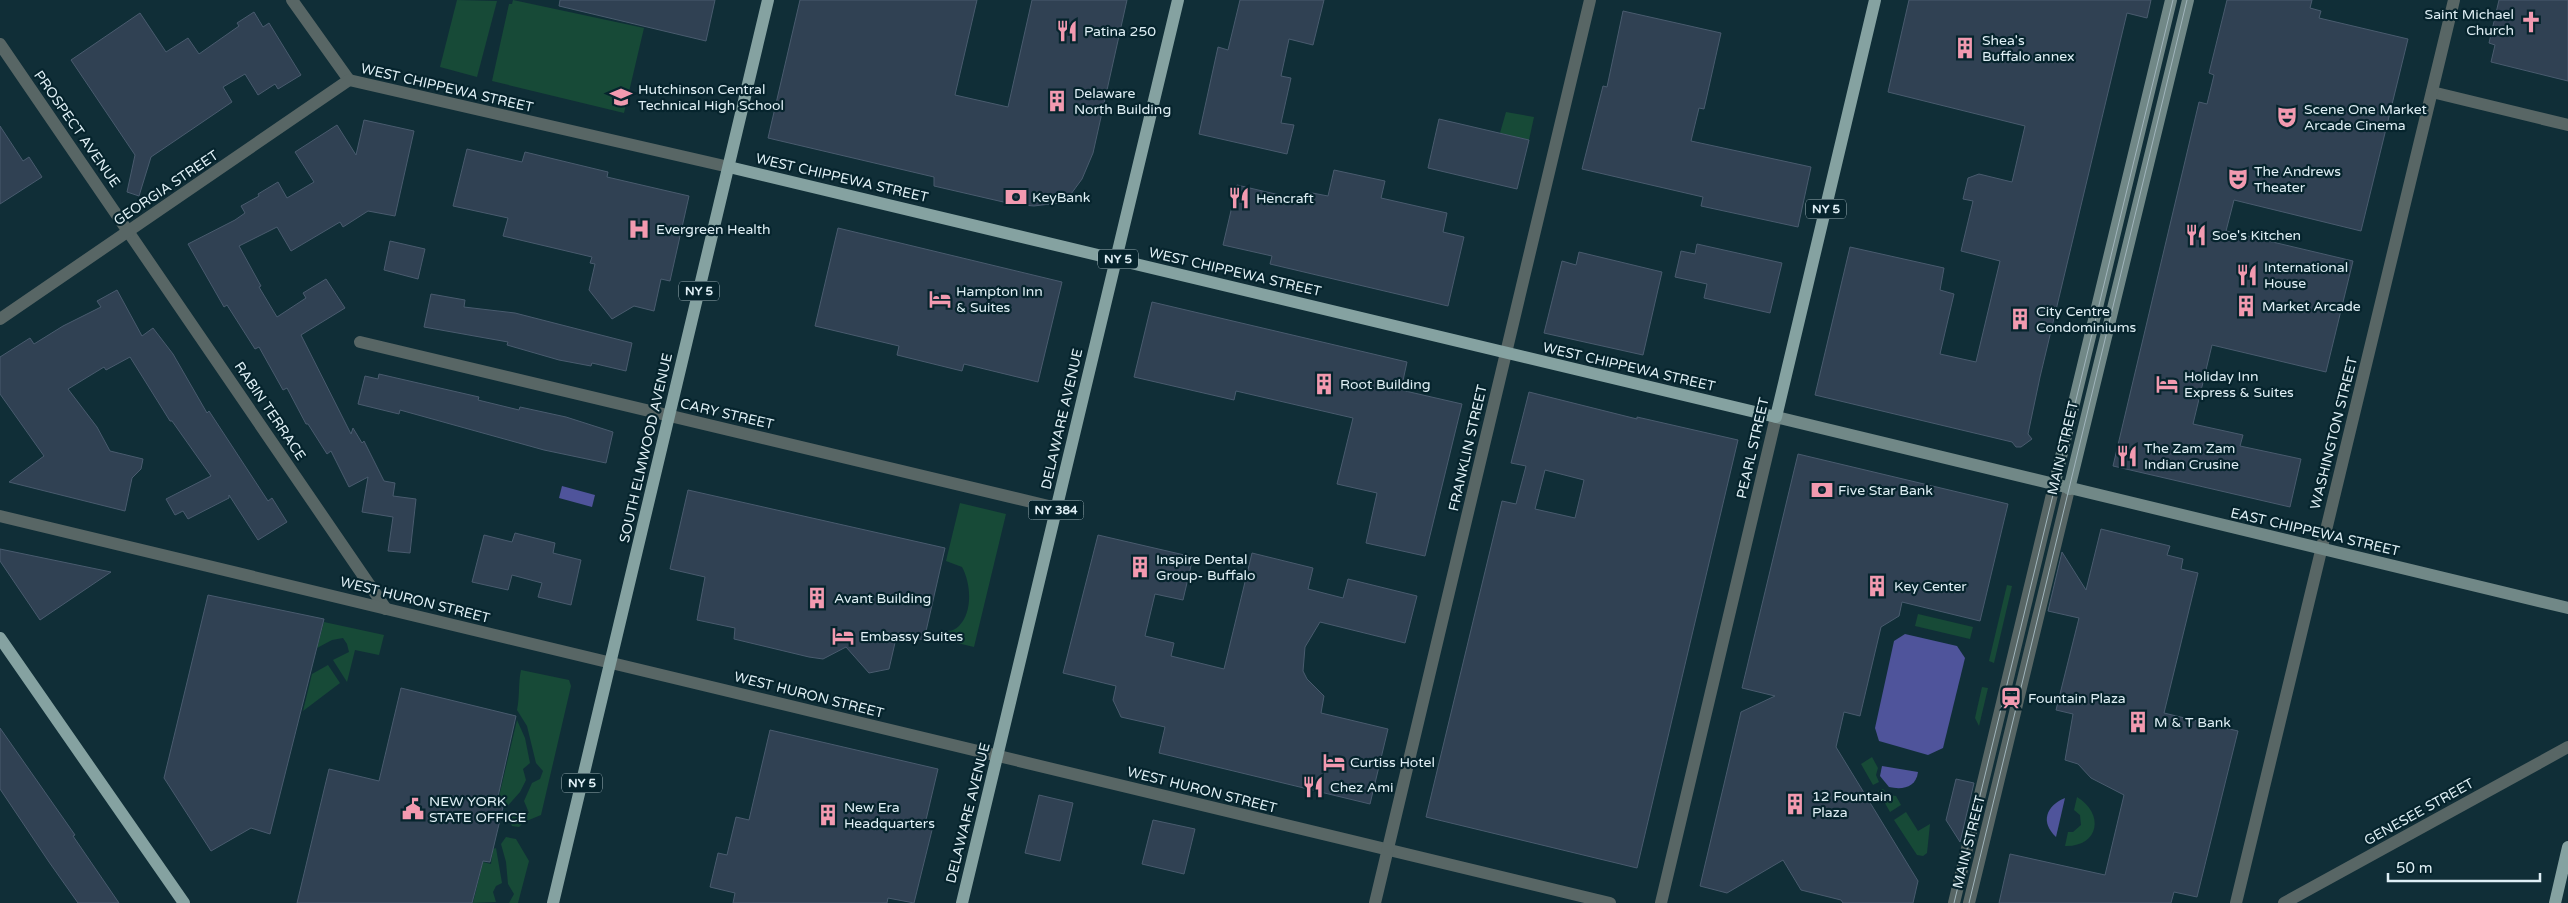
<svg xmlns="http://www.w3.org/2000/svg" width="2568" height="903" font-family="'Varela Round',sans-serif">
<rect width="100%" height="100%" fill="#102e37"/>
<!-- green -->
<g fill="#174a37">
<polygon points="457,0 497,1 477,77 440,67"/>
<polygon points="513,0 644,28 624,113 492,81 509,4 512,4"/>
<polygon points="1506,112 1534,117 1529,140 1500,133"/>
<path d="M960,503L1006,514L974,647L936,638L937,633C945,632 953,632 959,626C973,612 971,583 962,567L946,561Z"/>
<polygon points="2007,585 2012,586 1994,663 1989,661"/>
<polygon points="1918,614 1973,627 1970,639 1915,626"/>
<polygon points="324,622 384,635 379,655 355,650 347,682 333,660 349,652 347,644 343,638 332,640 317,648"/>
<polygon points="328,665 340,683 303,711 312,674"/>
<path d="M521,670L569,680L571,686L541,815L524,822L519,827L512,826L508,816L515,811L529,813L524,801L532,783L540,779L543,771L536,763L527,726L517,710C520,696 518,684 521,670Z"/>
<polygon points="1982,687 1988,688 1979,726 1975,718"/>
<polygon points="517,720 525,738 530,763 523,769 526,780 520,792 505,809 505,803 498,801"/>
<polygon points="1872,757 1878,768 1876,775 1879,782 1873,785 1861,764"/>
<polygon points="1883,789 1889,795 1896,796 1901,805 1890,812 1878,791"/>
<path d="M2077,797C2105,814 2099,847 2065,846L2068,832H2073L2081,825L2080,815L2074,810Z"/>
<polygon points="1906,812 1918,831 1930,824 1927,853 1923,856 1917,855 1894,820"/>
<polygon points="506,837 516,839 529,861 518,903 509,903 514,894 508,884 506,862 501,844"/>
<polygon points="496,848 502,883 496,886 493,892 496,902 473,903 483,862 491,864 493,849"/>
</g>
<!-- water -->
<g fill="#4f549b">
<polygon points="562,486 595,495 592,507 559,498"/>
<polygon points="1905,634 1957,646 1965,658 1943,748 1928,755 1879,741 1875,728 1894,641"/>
<path d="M1882,766L1918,772C1916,788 1902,790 1889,787L1880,776Z"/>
<path d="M2065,798L2056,837C2040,822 2046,806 2065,798Z"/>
</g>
<!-- building -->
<g fill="#304153" stroke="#495b6e" fill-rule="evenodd">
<polygon points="560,0 715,0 706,41 559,6"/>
<polygon points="800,0 977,0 955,95 1008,107 1032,0 1127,0 1093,153 1082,179 1071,194 1058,203 1034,206 1012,204 934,186 934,177 768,138"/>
<polygon points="1240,0 1324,0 1313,45 1289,39 1281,76 1291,78 1281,123 1294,125 1287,154 1199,134 1218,47 1228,50"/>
<polygon points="1909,0 2151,0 2147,18 2127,13 2040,377 2028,434 2032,439 2021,447 2016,447 2012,442 1815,395 1850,247 1944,268 1940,290 1954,294 1940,354 1976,362 2000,261 1961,251 1973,201 1963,199 1968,178 1979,174 2012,182 2025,126 1888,92"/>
<polygon points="2227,0 2312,0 2310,8 2321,11 2319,18 2408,39 2361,231 2234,200 2226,231 2353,261 2326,372 2212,345 2193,424 2243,435 2240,446 2301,459 2290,507 2113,466 2199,102 2207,104 2214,75 2209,73"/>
<polygon points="2499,0 2568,0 2568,81 2491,62 2495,45 2489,43"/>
<polygon points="1623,11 1721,33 1704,109 1699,108 1691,141 1811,167 1798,227 1701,206 1703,197 1582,169 1603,86 1607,87"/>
<polygon points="254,12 263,27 269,23 301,75 278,89 275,84 258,95 245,74 223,87 232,102 151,157 139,196 127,192 135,155 71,60 140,13 166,52 188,38 199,54 239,26 237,23"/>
<polygon points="1439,119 1529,140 1517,189 1428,168"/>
<polygon points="364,120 414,131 395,216 368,211 343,227 340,222 291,251 277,227 239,246 261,286 259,287 277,317 306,298 303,293 326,279 345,308 301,335 351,434 353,428 362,443 364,441 384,481 395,483 393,496 416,499 410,553 388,551 393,517 362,512 368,477 349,487 331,451 327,454 308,424 306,424 287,388 283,390 259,347 255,349 227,305 224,307 188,244 235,220 245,213 241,206 259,196 258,194 278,182 287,198 314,182 295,152 337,125 356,155"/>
<polygon points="0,126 23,161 29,157 42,177 0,204"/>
<polygon points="467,149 522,162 525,152 608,172 607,177 689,196 670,281 661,279 654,311 634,306 612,319 589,290 595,264 590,263 592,257 503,236 508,218 453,206"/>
<polygon points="1334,170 1385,181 1381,198 1447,213 1443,232 1464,237 1448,306 1270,264 1272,256 1223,245 1237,185 1305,201 1307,192 1328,196"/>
<polygon points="838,228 1062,282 1038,382 964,364 962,371 897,355 899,346 815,326"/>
<polygon points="390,241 425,249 418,279 384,270"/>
<polygon points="1697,244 1782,263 1770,313 1704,298 1707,284 1675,277 1681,251 1695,254"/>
<polygon points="1579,252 1662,272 1643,355 1544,333 1562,261 1576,265"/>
<polygon points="117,290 142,336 153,328 173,354 207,413 209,411 268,501 272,498 287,522 258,540 229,495 229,498 188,519 183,511 175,515 166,499 211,476 172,421 170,421 130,357 106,370 104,367 68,389 97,427 110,451 143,459 141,469 132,478 125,511 9,482 44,456 0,394 0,357 30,338 34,344 63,326 101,307 97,301"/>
<polygon points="431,294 465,300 464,307 515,313 632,343 626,371 592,363 591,366 559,360 507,345 508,342 424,327"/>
<polygon points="1152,302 1407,362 1401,390 1462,404 1425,556 1366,543 1377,493 1337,484 1353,418 1236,391 1234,400 1134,377"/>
<polygon points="379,374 479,397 478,400 519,410 520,407 566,417 613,432 606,463 544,450 400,410 399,414 358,404 365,376 378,379"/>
<path d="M1529,392L1637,419V417L1738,440L1637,868L1426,817L1502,501L1516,504L1526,466L1511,463ZM1545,470L1584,480L1575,518L1535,509Z"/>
<polygon points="1798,454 2008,504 1980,621 1902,602 1899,616 1881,627 1860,716 1844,712 1836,747 1918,881 1913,903 1843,903 1841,900 1801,890 1783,860 1727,893 1700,886 1741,712 1775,696 1742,688"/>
<polygon points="688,490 945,548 924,640 897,634 889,669 869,673 846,647 823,659 809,657 734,639 735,628 697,620 705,577 670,569"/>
<polygon points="2101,529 2170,546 2167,555 2183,559 2181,569 2198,573 2164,713 2238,731 2197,897 2174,892 2171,903 1999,903 2010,854 2105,875 2124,795 2091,778 2078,764 2065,760 2073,714 2056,710 2079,618 2048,611 2062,552 2086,590"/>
<polygon points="515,533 555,543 553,553 581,560 571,605 538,597 542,583 512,575 508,590 472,582 484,535 512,542"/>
<polygon points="1098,535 1193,557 1183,600 1155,594 1145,636 1174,643 1171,656 1224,669 1252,553 1313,568 1308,589 1343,598 1348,579 1417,596 1405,643 1320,622 1305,647 1303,671 1307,679 1324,696 1321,713 1388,729 1370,804 1159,753 1165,727 1121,717 1113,700 1116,686 1063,673"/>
<polygon points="0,549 111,572 40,620 0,561"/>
<polygon points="208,595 324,619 270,834 251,828 211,851 164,778"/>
<polygon points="401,688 516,716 497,801 504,803 490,862 483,861 472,903 297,903 329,769 379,781"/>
<polygon points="0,728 75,835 73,836 119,903 78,903 49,862 0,789"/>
<polygon points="770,730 938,769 925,824 933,826 914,903 888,898 887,903 733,903 735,893 710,887 718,853 727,855 736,817 749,820"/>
<polygon points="1956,779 1974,783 1960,842 1946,820"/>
<polygon points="1039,795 1073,803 1060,861 1025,853"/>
<polygon points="1153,820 1195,829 1184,874 1142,864"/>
</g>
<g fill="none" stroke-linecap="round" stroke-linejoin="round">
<!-- minor -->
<g stroke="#586665" stroke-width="12">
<polyline points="292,0 349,80"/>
<polyline points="0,44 386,609"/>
<polyline points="349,80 729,167"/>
<polyline points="2432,92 2568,125"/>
<polyline points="0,319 349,80"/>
<polyline points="360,342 1057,508"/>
<polyline points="1954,903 2054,486"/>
<polyline points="1969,903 2069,489"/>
</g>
<!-- tertiary -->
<g stroke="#586665" stroke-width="12">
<polyline points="0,516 1610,903"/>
<polyline points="1375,903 1590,0"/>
<polyline points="1661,903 1776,417"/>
<polyline points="2236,903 2454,0"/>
<polyline points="2284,903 2568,747"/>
</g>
<!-- secondary -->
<g stroke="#718887" stroke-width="12">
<polyline points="1776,417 2568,608"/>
<polyline points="2054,486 2171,0"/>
<polyline points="2069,489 2188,0"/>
</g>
<!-- primary -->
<g stroke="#85a2a1" stroke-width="12">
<polyline points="729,167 1776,417 1875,0"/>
<polyline points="0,638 184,903"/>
<polyline points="553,903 768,0"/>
<polyline points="962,903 1178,0"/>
<polyline points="2555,903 2568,847"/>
</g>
<!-- tram -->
<g stroke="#a1b5bc" stroke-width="1">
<polyline points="1954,903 2173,0"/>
<polyline points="1969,903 2187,0"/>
</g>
</g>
<!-- icons -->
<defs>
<g id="church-bare" transform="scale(1.725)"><path d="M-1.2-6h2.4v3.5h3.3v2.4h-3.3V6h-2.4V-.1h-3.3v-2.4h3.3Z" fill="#f29ab0" stroke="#06242d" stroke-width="2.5" paint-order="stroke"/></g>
<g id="restaurant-bare" transform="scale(1.725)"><path d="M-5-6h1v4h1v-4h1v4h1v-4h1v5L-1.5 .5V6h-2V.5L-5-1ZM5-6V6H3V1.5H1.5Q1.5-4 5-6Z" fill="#f29ab0" stroke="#06242d" stroke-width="2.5" paint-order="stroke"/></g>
<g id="building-bare" transform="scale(1.725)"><path d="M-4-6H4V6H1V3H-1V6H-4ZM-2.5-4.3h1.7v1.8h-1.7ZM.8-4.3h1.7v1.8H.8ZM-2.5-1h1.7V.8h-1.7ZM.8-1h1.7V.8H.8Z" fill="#f29ab0" stroke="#06242d" stroke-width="2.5" paint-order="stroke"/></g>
<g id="school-bare" transform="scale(1.725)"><path d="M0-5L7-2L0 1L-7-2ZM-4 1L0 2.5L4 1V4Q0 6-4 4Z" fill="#f29ab0" stroke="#06242d" stroke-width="2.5" paint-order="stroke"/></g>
<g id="theatre-bare" transform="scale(1.725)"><path d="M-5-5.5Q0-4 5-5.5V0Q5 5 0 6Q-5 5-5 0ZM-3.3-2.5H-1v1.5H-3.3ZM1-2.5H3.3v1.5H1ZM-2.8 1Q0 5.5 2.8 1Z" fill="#f29ab0" stroke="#06242d" stroke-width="2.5" paint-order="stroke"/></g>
<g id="bank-bare" transform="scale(1.725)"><path d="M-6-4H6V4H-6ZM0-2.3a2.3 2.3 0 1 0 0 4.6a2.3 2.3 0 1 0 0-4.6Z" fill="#f29ab0" stroke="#06242d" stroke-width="2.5" paint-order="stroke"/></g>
<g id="hospital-bare" transform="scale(1.725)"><path d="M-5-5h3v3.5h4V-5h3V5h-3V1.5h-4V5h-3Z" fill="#f29ab0" stroke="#06242d" stroke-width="2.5" paint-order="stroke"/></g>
<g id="hotel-bare" transform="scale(1.725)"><path d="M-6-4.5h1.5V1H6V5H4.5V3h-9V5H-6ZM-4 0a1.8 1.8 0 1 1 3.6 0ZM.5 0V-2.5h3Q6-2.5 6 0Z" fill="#f29ab0" stroke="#06242d" stroke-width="2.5" paint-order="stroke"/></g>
<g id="station-bare" transform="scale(1.725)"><path d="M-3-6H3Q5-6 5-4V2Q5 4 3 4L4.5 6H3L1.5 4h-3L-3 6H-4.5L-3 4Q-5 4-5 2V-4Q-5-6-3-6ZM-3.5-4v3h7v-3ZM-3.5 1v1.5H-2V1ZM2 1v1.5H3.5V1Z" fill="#f29ab0" stroke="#06242d" stroke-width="2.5" paint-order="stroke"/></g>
<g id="civic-bare" transform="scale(1.725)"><path d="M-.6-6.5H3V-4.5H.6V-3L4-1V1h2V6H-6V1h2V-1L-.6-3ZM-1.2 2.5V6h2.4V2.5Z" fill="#f29ab0" stroke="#06242d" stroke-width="2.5" paint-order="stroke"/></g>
</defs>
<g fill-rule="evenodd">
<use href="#church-bare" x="2531" y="22"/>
<use href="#restaurant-bare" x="1067" y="31"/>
<use href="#building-bare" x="1965" y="48"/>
<use href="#school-bare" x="621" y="97"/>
<use href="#building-bare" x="1057" y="101"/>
<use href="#theatre-bare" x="2287" y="117"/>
<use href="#theatre-bare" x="2238" y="179"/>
<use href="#bank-bare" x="1016" y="197"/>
<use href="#restaurant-bare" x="1239" y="198"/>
<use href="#hospital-bare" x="639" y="229"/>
<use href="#restaurant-bare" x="2196" y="235"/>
<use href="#restaurant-bare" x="2247" y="275"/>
<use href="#hotel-bare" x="940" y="299"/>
<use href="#building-bare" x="2246" y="306"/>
<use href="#building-bare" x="2020" y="319"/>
<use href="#building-bare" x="1324" y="384"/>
<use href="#hotel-bare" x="2167" y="384"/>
<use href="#restaurant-bare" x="2127" y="456"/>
<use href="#bank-bare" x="1822" y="490"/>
<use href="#building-bare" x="1140" y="567"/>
<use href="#building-bare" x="1877" y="586"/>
<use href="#building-bare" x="817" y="598"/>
<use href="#hotel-bare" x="843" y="636"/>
<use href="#station-bare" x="2011" y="698"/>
<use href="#building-bare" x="2138" y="722"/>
<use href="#hotel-bare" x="1334" y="762"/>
<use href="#restaurant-bare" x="1313" y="787"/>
<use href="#building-bare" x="1795" y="804"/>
<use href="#civic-bare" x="413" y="809"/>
<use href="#building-bare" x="828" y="815"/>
</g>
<g text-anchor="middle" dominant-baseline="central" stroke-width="4.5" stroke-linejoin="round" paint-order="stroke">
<!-- shield labels -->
<g fill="#06242d" stroke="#9eb2b9" stroke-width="1">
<rect x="1806" y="199.5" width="40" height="19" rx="4"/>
<rect x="1098" y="249.5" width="40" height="19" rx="4"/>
<rect x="679" y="281.5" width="40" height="19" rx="4"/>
<rect x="1028.5" y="500.5" width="55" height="19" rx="4"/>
<rect x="562" y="773.5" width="40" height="19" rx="4"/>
</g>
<g font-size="12" font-weight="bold" fill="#dfeff5">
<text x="1826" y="209">NY 5</text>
<text x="1118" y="259">NY 5</text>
<text x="699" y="291">NY 5</text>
<text x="1056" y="510">NY 384</text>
<text x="582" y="783">NY 5</text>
</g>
<!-- poi labels -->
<g font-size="14" fill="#dfeff5" stroke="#06242d" text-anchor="start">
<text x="2514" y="14" text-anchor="end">Saint Michael<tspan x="2514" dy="16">Church</tspan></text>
<text x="1084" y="31">Patina 250</text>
<text x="1982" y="40">Shea's<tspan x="1982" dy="16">Buffalo annex</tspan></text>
<text x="638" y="89">Hutchinson Central<tspan x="638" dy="16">Technical High School</tspan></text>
<text x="1074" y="93">Delaware<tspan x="1074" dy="16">North Building</tspan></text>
<text x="2304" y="109">Scene One Market<tspan x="2304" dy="16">Arcade Cinema</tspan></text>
<text x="2254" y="171">The Andrews<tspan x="2254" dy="16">Theater</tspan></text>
<text x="1032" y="197">KeyBank</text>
<text x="1256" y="198">Hencraft</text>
<text x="656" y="229">Evergreen Health</text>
<text x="2212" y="235">Soe's Kitchen</text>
<text x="2264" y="267">International<tspan x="2264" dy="16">House</tspan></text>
<text x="956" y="291">Hampton Inn<tspan x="956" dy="16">&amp; Suites</tspan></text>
<text x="2262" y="306">Market Arcade</text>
<text x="2036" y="311">City Centre<tspan x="2036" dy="16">Condominiums</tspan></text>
<text x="2184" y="376">Holiday Inn<tspan x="2184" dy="16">Express &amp; Suites</tspan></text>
<text x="1340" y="384">Root Building</text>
<text x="2144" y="448">The Zam Zam<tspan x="2144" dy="16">Indian Crusine</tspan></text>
<text x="1838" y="490">Five Star Bank</text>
<text x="1156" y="559">Inspire Dental<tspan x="1156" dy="16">Group- Buffalo</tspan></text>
<text x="1894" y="586">Key Center</text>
<text x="834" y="598">Avant Building</text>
<text x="860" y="636">Embassy Suites</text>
<text x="2028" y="698">Fountain Plaza</text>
<text x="2154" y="722">M &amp; T Bank</text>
<text x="1350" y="762">Curtiss Hotel</text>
<text x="1330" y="787">Chez Ami</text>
<text x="1812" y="796">12 Fountain<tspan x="1812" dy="16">Plaza</tspan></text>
<text x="429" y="801">NEW YORK<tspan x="429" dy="16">STATE OFFICE</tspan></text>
<text x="844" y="807">New Era<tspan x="844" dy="16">Headquarters</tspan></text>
</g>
<!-- street labels -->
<g font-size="14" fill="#dfeff5" stroke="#06242d">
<text transform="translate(447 88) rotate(13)">WEST CHIPPEWA STREET</text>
<text transform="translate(77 129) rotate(55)">PROSPECT AVENUE</text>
<text transform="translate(842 178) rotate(13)">WEST CHIPPEWA STREET</text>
<text transform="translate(166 188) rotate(-34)">GEORGIA STREET</text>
<text transform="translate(1235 272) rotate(13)">WEST CHIPPEWA STREET</text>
<text transform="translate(1629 367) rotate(13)">WEST CHIPPEWA STREET</text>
<text transform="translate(270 411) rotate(56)">RABIN TERRACE</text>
<text transform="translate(727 414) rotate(13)">CARY STREET</text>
<text transform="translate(1062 419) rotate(-77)">DELAWARE AVENUE</text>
<text transform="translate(2334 433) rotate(-76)">WASHINGTON STREET</text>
<text transform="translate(646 448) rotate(-77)">SOUTH ELMWOOD AVENUE</text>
<text transform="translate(1468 448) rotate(-77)">FRANKLIN STREET</text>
<text transform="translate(1753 448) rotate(-77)">PEARL STREET</text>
<text transform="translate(2063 448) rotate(-77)">MAIN STREET</text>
<text transform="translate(2315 532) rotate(13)">EAST CHIPPEWA STREET</text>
<text transform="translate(415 600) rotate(14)">WEST HURON STREET</text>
<text transform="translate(809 695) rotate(14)">WEST HURON STREET</text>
<text transform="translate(1202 790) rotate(14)">WEST HURON STREET</text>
<text transform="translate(2419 812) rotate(-29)">GENESEE STREET</text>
<text transform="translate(968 813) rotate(-76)">DELAWARE AVENUE</text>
<text transform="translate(1969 842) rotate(-76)">MAIN STREET</text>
</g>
</g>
<!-- scale -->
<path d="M2388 873v8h152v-8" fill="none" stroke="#dfeff5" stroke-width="2.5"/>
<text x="2396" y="873" font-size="15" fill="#dfeff5" stroke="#06242d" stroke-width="4" paint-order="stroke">50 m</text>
</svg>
